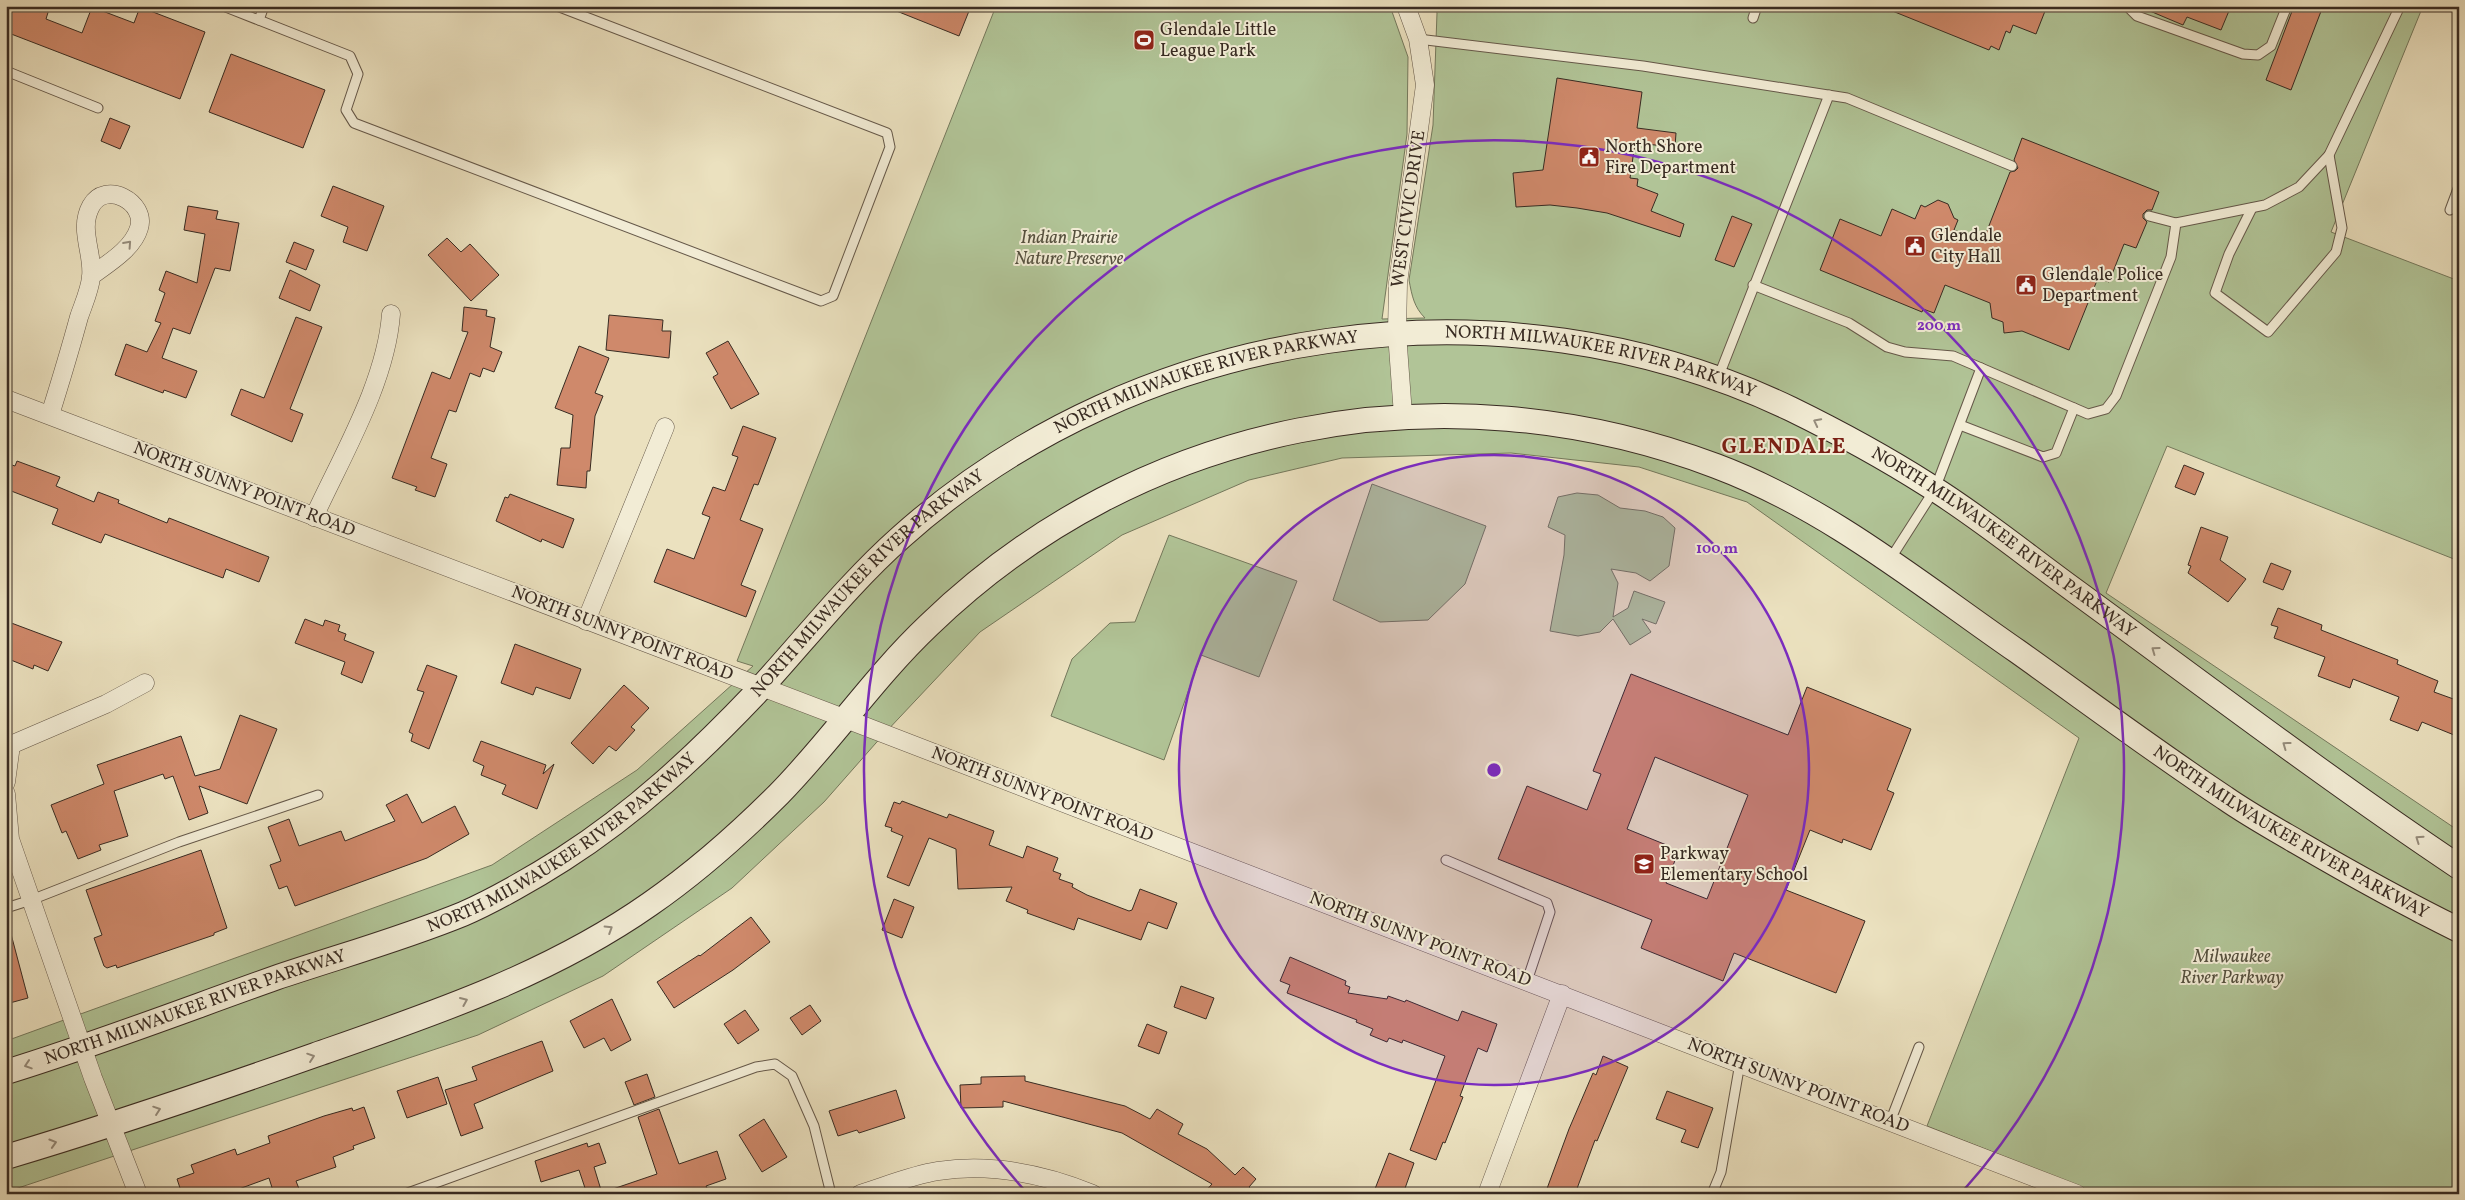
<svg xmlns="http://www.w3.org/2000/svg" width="2465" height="1200" font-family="Vollkorn,serif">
<rect width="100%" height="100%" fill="#ebe1bf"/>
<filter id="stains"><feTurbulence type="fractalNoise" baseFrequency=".004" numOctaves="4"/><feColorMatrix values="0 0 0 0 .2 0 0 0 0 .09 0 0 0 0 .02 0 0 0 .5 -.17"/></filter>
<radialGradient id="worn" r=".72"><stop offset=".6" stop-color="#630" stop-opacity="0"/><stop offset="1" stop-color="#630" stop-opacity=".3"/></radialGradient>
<!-- green -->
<g fill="#b1c497" stroke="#74785c">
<path d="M996,6H1390L1408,57L1407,134L1382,319L1425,318C1414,307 1412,296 1409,280L1433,125L1437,13L1435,6H2423L2331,232L2459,281V561L2167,446L2106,593L2459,831V1194H2098L1927,1126L2079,738L1747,502L1639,467L1511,453L1342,458L1249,480L1122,535L980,632L883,735L824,802L732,888L603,976L478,1035L6,1192V1041L492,865L637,770L753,666L737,661Z"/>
<polygon points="1372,484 1486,526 1465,584 1428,620 1380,622 1333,600"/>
<polygon points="1577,493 1598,495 1620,508 1645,511 1663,517 1675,528 1669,566 1650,581 1636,573 1611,569 1618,583 1613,617 1628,608 1634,591 1665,602 1656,624 1642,619 1651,632 1630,645 1613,619 1600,632 1578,636 1550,631 1564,555 1565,535 1548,527 1558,497"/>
<polygon points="1169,535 1297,581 1259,677 1201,655 1164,760 1051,716 1072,659 1110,623 1135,622"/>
</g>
<!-- building -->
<g fill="#cf896b" stroke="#382b22" fill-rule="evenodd">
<polygon points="6,6 50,6 46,19 82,33 92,7 134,23 140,7 205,32 180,99 6,32"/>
<polygon points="884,6 971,6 959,36"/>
<polygon points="1880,6 2047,6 2036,34 2013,25 2010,33 2006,31 1999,50 1991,46 1989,50"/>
<polygon points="2138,6 2231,6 2221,30 2187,17 2183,25"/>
<polygon points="2294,6 2323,6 2291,90 2266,80"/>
<polygon points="231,54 325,90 303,148 209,112"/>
<polygon points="1557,78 1642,92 1637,128 1676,133 1675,147 1635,143 1630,178 1638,179 1637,186 1658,194 1651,211 1684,224 1680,237 1607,213 1577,208 1550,205 1516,207 1513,173 1543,170"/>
<polygon points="110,118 130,126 120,149 101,141"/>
<polygon points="2022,138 2159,192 2152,210 2147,210 2143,214 2143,218 2147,222 2136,248 2124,244 2109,282 2098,278 2069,350 2022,331 2004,333 2003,322 1992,318 1990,303 1945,285 1934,313 1923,309 1922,312 1820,270 1840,219 1881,236 1892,209 1915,219 1921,205 1925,207 1938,200 1948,204 1954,218 1958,220 1954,230 1983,241 2010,172 2015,171 2018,168 2014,160"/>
<polygon points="333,186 384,206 367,251 343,242 348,227 321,216"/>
<polygon points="188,206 218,211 216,219 239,223 230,271 215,268 190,334 173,328 162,358 197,371 186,398 164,390 163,393 115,375 126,344 147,352 161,323 155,321 165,293 159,290 166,271 197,283 205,234 184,230"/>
<polygon points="1732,216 1752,224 1734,267 1715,260"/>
<polygon points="447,238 461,252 470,244 499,275 471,301 428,255"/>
<polygon points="294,242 314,250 306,270 286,262"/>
<polygon points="290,270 320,285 310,311 279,298"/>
<polygon points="464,307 487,310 486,316 495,318 490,347 502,352 494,372 483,368 480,377 470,373 456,412 449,410 431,458 447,464 435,497 415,490 417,487 392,478 432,372 450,379 468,332 462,331"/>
<polygon points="609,315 663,320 662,331 671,331 669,358 606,350"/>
<polygon points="296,317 322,327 290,409 303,414 292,442 231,415 241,389 264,398"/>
<polygon points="728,341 759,394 731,409 713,377 718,374 706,353"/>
<polygon points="579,346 609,358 595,393 603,396 595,416 590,471 587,471 586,488 557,485 561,448 570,448 573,415 555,408"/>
<polygon points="743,426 776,438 758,485 754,484 740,520 763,529 741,585 756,591 746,617 654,582 667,549 694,559 710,517 702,514 713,487 725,491 738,457 732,455"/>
<polygon points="17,461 60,477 56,486 94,502 98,492 119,500 118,503 167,523 169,518 269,557 259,582 226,569 223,578 105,534 101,543 52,524 58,509 6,489 6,463 15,466"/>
<polygon points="2184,465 2204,473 2195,495 2175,487"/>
<polygon points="510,494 574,519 563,548 542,539 541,542 496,521 505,497 508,498"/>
<polygon points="2201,527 2228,537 2220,560 2246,579 2228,602 2188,573 2191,566 2188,565"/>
<polygon points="2271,563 2291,571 2283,590 2263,582"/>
<polygon points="2278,608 2322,625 2321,630 2398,660 2397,664 2438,681 2434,692 2459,701 2459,737 2422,722 2418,731 2390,720 2399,697 2353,679 2350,688 2318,676 2325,657 2274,638 2278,627 2271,625"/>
<polygon points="305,619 323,626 325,620 340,625 338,631 346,634 344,640 374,652 362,683 341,674 345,662 295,643"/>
<polygon points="6,621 62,642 48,671 34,665 33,669 6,658"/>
<polygon points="515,644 581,669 570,699 536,687 533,695 501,683"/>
<polygon points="427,665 457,676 429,749 411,741 413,734 409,732 424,692 417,690"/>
<path d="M1631,674L1788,735L1807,687L1911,729L1887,790L1894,793L1871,850L1843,839L1842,843L1810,830L1786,890L1865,921L1836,993L1734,953L1723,981L1641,948L1652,920L1498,859L1527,786L1587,810L1601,774L1593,771ZM1655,757L1748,795L1707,899L1666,883L1678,853L1667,849L1669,846L1627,829Z"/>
<polygon points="624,685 649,708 631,727 635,730 616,751 609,746 593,764 571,743"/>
<polygon points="240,715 277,729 247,804 199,786 208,813 189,820 173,776 165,779 163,774 114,791 128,836 99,845 101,850 78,859 66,831 62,833 51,805 104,784 97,765 181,736 195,776 220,769"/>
<polygon points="481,741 546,765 543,774 554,764 537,809 502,794 506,785 481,775 484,766 473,761"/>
<polygon points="407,794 422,823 455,806 469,834 427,858 295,906 287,886 279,889 270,865 281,861 268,827 289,819 299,846 341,831 345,841 395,821 386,805"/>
<polygon points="902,801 947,818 949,814 994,831 989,845 1023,858 1027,846 1058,858 1053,871 1061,874 1059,879 1073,884 1072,887 1087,895 1129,911 1132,910 1140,889 1177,903 1167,929 1148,922 1141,940 1078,918 1074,930 1027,913 1028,910 1006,901 1012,887 958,889 956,849 929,838 909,886 887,877 903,836 891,831 892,828 885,826 894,802 900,804"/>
<polygon points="201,850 227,928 214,933 214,935 117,968 116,965 107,968 104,966 94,938 102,935 86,890"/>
<polygon points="894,899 914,907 902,938 882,930"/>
<polygon points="751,917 770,942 733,970 674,1008 657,982 699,955 700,956"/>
<polygon points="11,934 28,998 6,1004 6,935"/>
<polygon points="1290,957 1346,981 1345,985 1350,987 1348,993 1387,999 1388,996 1405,1002 1406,1000 1458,1021 1462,1011 1497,1024 1487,1052 1478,1048 1460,1096 1463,1097 1445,1143 1443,1142 1436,1160 1410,1150 1445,1056 1403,1040 1402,1043 1389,1038 1387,1042 1370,1035 1373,1029 1356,1022 1357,1020 1287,993 1290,985 1280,981"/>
<polygon points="1181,986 1214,998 1206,1019 1174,1007"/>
<polygon points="612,999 631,1040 611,1051 604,1038 584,1048 570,1021"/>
<polygon points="810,1005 821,1021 802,1035 790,1018"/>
<polygon points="745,1010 759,1030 738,1044 724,1024"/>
<polygon points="1147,1024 1167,1032 1159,1054 1138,1046"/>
<polygon points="542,1041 553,1071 474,1104 483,1128 461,1136 445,1090 477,1080 472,1067"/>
<polygon points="1603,1056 1628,1067 1597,1141 1595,1140 1575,1194 1545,1194 1569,1129 1593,1073 1596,1075"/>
<polygon points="647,1074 655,1097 634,1105 625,1082"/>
<polygon points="1025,1076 1025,1081 1125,1106 1150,1119 1157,1109 1183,1124 1178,1134 1207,1149 1235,1175 1243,1167 1256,1179 1249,1187 1256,1194 1203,1194 1212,1184 1122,1133 1003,1101 1003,1107 961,1108 960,1085 981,1084 981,1077"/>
<polygon points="438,1077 447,1104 407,1118 397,1091"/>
<polygon points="896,1090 905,1118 859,1133 857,1130 838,1136 829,1111"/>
<polygon points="1667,1091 1713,1108 1698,1148 1681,1142 1686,1130 1656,1119"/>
<polygon points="364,1107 375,1138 353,1146 354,1149 333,1157 336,1167 296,1181 301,1194 274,1194 269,1178 228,1193 226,1189 213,1194 182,1194 177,1179 194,1173 191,1165 235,1149 237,1155 270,1143 268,1136 324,1116 352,1108 353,1111"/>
<polygon points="659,1109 679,1164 717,1151 726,1179 706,1186 708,1190 697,1194 608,1194 607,1191 657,1174 638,1117"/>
<polygon points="764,1119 787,1157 762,1172 739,1135"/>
<polygon points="587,1143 588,1147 599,1143 606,1163 594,1167 601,1190 587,1194 579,1170 541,1182 535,1161"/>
<polygon points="1389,1153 1414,1163 1403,1194 1373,1194"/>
</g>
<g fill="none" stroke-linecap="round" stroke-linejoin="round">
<!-- lane casing -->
<g stroke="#655849" stroke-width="11">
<g id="lane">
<polyline points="223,6 350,56 358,74 346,110 354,123 821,301 833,296 890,147 887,133 557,6"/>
<polyline points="2127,6 2137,16 2243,54 2258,55 2271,46 2287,6"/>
<polyline points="1753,18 1757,6"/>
<polyline points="259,20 264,6"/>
<polyline points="1418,39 1643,66 1847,98 2012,166"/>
<polyline points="6,71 98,108"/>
<polyline points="2252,208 2229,254 2215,293 2268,332 2336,252 2342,228 2329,155"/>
<polyline points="2450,210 2459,186"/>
<polyline points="2176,223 2265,205 2299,187 2329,155 2400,6"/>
<polyline points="1753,285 1849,323 1887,347 1905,352 1953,356 1981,368"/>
<polyline points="1718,378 1829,95"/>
<polyline points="1960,425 2043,457 2056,453 2074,408"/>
<polyline points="1889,561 1935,489 1981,368 2088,414 2106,409 2116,396 2171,257 2176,223 2149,216"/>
<polyline points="1446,860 1547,903 1550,912 1527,981"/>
<polyline points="6,908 31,900 179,842 318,795"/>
<polyline points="1890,1122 1919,1047"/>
<polyline points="405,1194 756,1067 775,1064 792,1076 814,1126 831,1194"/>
<polyline points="1712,1194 1721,1172 1740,1063"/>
</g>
</g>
<!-- street casing -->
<g stroke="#655849" stroke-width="19">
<g id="street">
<polyline points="6,399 846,719 2077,1194"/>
<path d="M50,415C60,383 70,350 79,317C83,305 90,290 91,277C94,254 78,229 91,206C105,180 147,202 139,228C133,249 107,264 91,276"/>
<polyline points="1403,415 1397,333 1398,283 1425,85 1418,39 1406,6"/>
<path d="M314,517C343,454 386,382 391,314"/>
<polyline points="586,621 665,427"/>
<polyline points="6,747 106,704 145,683"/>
<polyline points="6,782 11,745"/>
<polyline points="6,794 10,839 93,1078 138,1194"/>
<path d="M860,1194C886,1186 912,1175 938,1171C991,1163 1044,1174 1093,1194"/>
<polyline points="1487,1194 1562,994"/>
</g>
</g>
<!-- secondary casing -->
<g stroke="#382b22" stroke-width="26">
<g id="secondary">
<path id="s1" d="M6,1072C97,1044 185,1010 275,978C337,957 402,939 463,914C493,901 535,877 563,859C635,813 697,755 756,693C804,641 848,584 901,537C1140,323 1502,271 1791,409C1838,432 1884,457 1928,485C1980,517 2028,557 2078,593C2204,685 2329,780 2459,867"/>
<path id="s2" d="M6,1157C110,1126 213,1091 315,1055C430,1015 549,975 650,904C696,872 739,834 779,794C832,740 874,677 929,625C1140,421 1443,363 1716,466C1828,508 1920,584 2017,651C2086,700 2154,751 2225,798C2248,814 2273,828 2297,842C2350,873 2404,903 2459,930"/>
</g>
</g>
<!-- lane -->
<use href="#lane" stroke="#f2ecd5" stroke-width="9"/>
<!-- street -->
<use href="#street" stroke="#f2ecd5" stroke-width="18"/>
<!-- secondary -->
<use href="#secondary" stroke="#f2ecd5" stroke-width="24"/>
</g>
<!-- one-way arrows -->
<defs><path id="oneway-chevron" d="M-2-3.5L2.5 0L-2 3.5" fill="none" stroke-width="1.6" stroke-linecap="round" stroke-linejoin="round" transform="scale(1.25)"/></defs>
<g stroke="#958c7c">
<use href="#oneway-chevron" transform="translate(128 244) rotate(-48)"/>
<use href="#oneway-chevron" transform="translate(1817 422) rotate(-153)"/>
<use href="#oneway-chevron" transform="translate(2155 650) rotate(-144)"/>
<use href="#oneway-chevron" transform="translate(2286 745) rotate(-144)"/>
<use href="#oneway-chevron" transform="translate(2419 839) rotate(-145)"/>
<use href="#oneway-chevron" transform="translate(609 929) rotate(-32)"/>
<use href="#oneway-chevron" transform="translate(464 1001) rotate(-23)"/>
<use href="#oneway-chevron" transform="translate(311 1057) rotate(-19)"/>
<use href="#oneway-chevron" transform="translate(28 1065) rotate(162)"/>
<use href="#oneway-chevron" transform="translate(157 1110) rotate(-19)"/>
<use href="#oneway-chevron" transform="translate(53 1143) rotate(-17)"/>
</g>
<!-- distance rings -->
<circle cx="1494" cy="770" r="315" fill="#7b2cbf" fill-opacity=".12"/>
<g fill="none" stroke="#7b2cbf" stroke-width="2.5">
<circle cx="1494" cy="770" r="315"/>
<path d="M1026 1192A630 630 0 1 1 1962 1192"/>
</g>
<!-- icons -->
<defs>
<g id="stadium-square" transform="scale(1.125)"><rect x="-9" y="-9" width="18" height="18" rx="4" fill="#8f2418" stroke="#f2ecd5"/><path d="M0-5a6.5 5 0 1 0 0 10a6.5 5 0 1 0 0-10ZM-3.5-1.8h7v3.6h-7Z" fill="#fff"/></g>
<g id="civic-square" transform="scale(1.125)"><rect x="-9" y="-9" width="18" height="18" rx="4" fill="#8f2418" stroke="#f2ecd5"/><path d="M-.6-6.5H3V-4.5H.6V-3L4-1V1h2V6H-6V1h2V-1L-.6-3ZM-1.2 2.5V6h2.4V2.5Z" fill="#fff"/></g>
<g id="school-square" transform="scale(1.125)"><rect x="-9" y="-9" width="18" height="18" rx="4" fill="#8f2418" stroke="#f2ecd5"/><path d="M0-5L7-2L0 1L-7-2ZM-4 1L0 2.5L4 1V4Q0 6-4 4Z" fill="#fff"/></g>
</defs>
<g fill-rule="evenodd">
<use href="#stadium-square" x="1144" y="40"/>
<use href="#civic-square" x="1589" y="157"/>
<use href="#civic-square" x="1915" y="246"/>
<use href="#civic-square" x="2026" y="285"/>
<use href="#school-square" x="1644" y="864"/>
</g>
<g text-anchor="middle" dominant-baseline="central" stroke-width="4" stroke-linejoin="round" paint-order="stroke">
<!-- poi labels -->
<g font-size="18" fill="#382b22" stroke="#f2ecd5" text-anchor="start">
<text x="1160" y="30">Glendale Little<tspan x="1160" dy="21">League Park</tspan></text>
<text x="1605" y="147">North Shore<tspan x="1605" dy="21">Fire Department</tspan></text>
<text x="1931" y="236">Glendale<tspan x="1931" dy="21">City Hall</tspan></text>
<text x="2042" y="275">Glendale Police<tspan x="2042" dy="21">Department</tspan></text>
<text x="1660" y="854">Parkway<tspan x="1660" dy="21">Elementary School</tspan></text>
</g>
<!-- street labels -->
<g font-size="18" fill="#382b22" stroke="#f2ecd5">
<text transform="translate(1409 209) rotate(-82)">WEST CIVIC DRIVE</text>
<text stroke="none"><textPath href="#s1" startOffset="1819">NORTH MILWAUKEE RIVER PARKWAY</textPath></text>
<text stroke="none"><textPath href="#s1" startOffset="1414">NORTH MILWAUKEE RIVER PARKWAY</textPath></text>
<text transform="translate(244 490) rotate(21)">NORTH SUNNY POINT ROAD</text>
<text stroke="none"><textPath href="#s1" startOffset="2269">NORTH MILWAUKEE RIVER PARKWAY</textPath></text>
<text stroke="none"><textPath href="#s1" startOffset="1010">NORTH MILWAUKEE RIVER PARKWAY</textPath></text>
<text transform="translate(622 634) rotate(21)">NORTH SUNNY POINT ROAD</text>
<text transform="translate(1042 795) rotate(21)">NORTH SUNNY POINT ROAD</text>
<text stroke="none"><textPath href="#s2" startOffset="2621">NORTH MILWAUKEE RIVER PARKWAY</textPath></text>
<text stroke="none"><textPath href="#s1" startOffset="605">NORTH MILWAUKEE RIVER PARKWAY</textPath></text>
<text transform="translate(1420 940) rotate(21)">NORTH SUNNY POINT ROAD</text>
<text stroke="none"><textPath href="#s1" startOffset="200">NORTH MILWAUKEE RIVER PARKWAY</textPath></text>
<text transform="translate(1798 1086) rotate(21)">NORTH SUNNY POINT ROAD</text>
</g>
<!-- park labels -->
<g font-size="18" font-style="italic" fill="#56513f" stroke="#f2ecd5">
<text x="1069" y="238">Indian Prairie<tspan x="1069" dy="21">Nature Preserve</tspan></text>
<text x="2232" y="957">Milwaukee<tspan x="2232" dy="21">River Parkway</tspan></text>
</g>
<!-- district labels -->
<g font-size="22" font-weight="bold" letter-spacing="1" fill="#7a1f14" stroke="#f2ecd5">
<text x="1784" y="447">GLENDALE</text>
</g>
</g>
<circle cx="1494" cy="770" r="8" fill="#7b2cbf" stroke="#f2ecd5" stroke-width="2.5"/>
<g font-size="15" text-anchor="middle" font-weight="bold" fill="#7b2cbf" stroke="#f2ecd5" stroke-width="4" stroke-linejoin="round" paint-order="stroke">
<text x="1939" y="330">200 m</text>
<text x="1717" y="553">100 m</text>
</g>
<!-- margin -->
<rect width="2465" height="1200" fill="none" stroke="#ebe1bf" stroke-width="25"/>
<rect x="8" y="8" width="2450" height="1185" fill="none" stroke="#382b22" stroke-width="2.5"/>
<rect x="12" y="12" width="2440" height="1175" fill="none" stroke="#382b22"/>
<rect width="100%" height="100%" filter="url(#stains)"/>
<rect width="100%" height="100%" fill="url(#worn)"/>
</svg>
